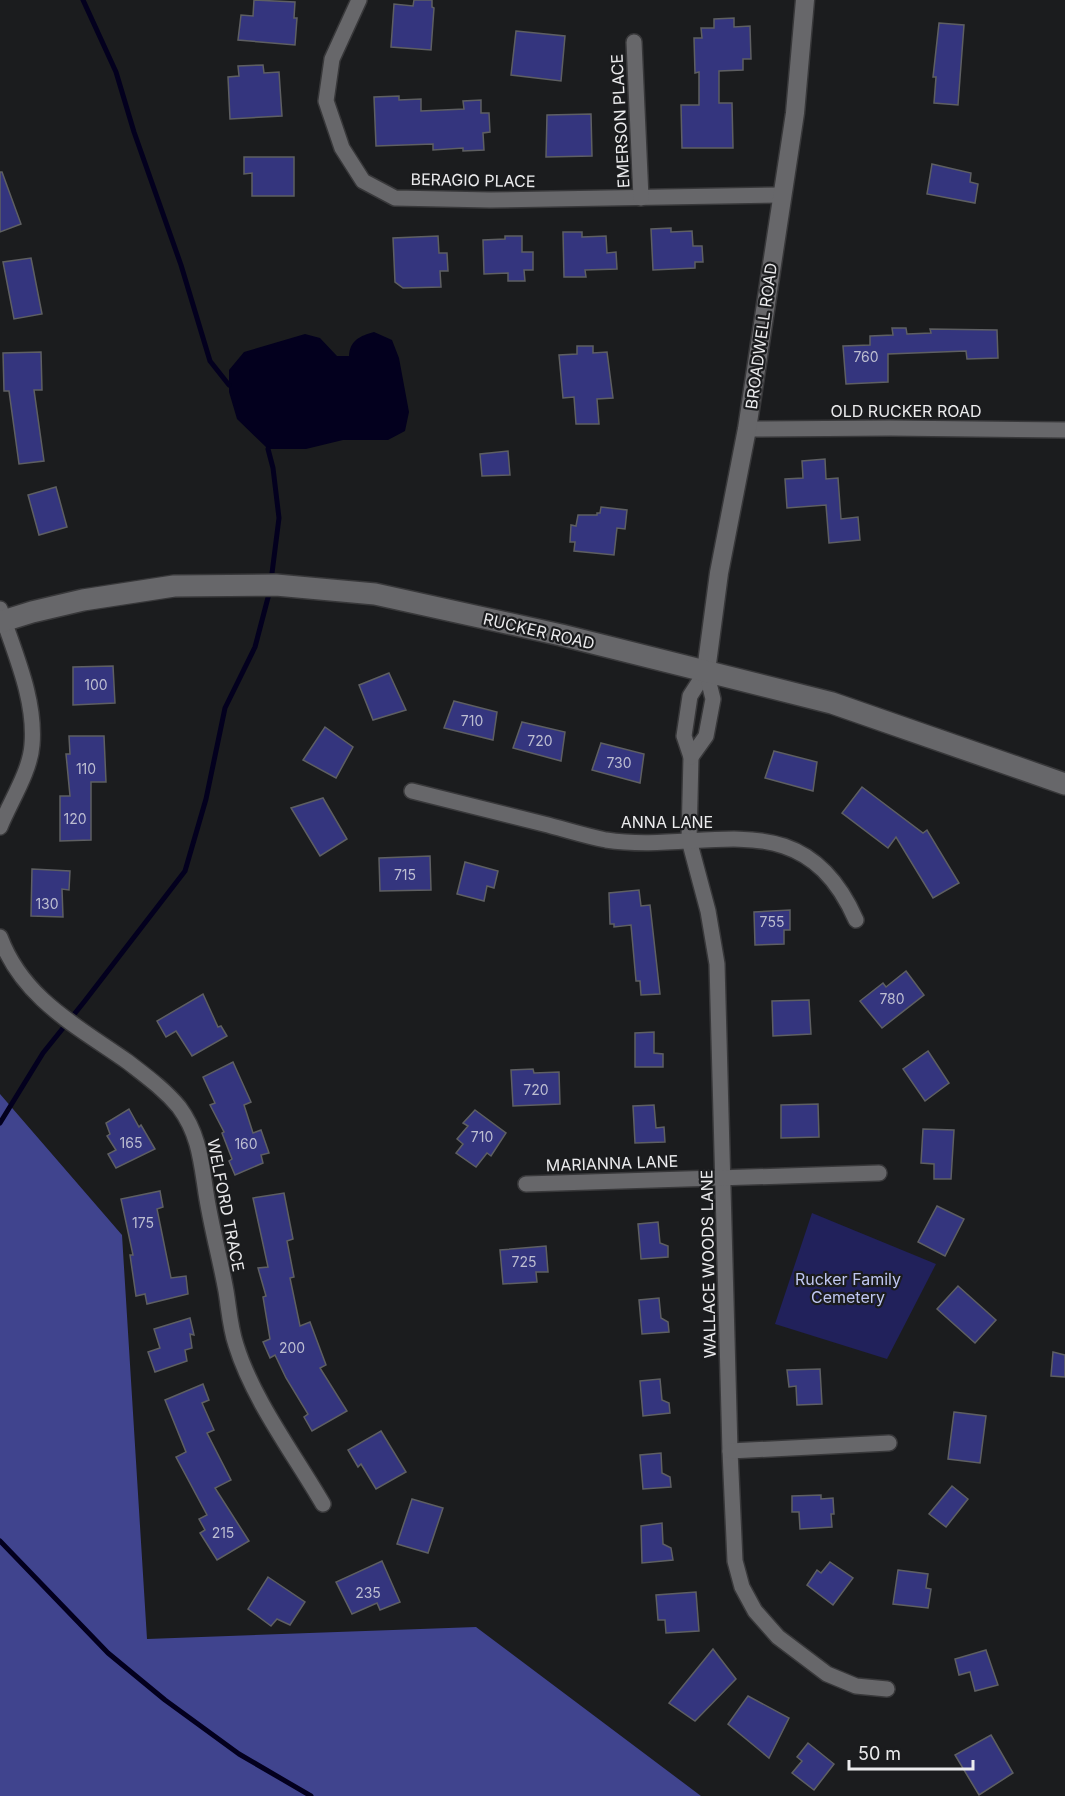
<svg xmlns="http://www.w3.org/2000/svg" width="1065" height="1796" font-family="Inter,sans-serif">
<rect width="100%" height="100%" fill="#1b1c1e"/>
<!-- green -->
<polygon fill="#21215b" points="812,1213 936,1264 887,1359 775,1324"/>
<!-- forest -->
<polygon fill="#40448e" points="0,1094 122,1235 147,1639 476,1627 701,1796 0,1796"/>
<!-- water -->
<path fill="#03001e" d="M374,332L392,340L399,358L409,412L405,431L388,440H343L306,449H268L237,419L229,392V370L244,352L305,334L320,338L337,356H349C350,340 360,336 374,332Z"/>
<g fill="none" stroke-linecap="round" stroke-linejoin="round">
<!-- stream -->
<g stroke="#03001e" stroke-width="5">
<polyline points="83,0 116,72 134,132 181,265 210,361 229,385"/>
<polyline points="268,449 273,468 279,518 271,581"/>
<polyline points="0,1123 43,1053 84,1002 185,871 206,799 225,708 255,647 270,590"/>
<polyline points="0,1541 108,1653 165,1700 239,1754 311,1796"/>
</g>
</g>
<!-- building -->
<g fill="#34357e" stroke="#5e5f62" stroke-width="1.5">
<polygon points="254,0 295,2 294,18 297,18 295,45 238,40 241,15 253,16"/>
<polygon points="414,0 432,0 432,7 434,8 431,50 391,47 394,4 413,6"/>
<polygon points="734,18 734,27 750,26 751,59 743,59 743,70 719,71 719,103 732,103 733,148 682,148 681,105 699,105 699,72 695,73 694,38 702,38 701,28 714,28 714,19"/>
<polygon points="939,23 964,25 958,105 934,103 936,77 933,77"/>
<polygon points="516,31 565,36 561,81 511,75"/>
<polygon points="263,65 264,73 279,72 282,116 230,119 228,77 239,76 238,66"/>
<polygon points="399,96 399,100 421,99 421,111 464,109 463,101 481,100 481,113 489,113 490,132 483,133 484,150 463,151 463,148 433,150 433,144 376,146 374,97"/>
<polygon points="591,114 592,156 546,157 547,115"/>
<polygon points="244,157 294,157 294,196 252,196 252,173 244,174"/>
<polygon points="932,164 971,173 970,182 978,184 975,203 927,194"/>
<polygon points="0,172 2,172 21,224 0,232"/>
<polygon points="671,228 671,232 692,231 693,246 702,246 703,262 695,262 695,268 653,270 651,229"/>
<polygon points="563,232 582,232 582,237 606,236 607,253 616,252 617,269 585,270 586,277 564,277"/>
<polygon points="438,236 439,253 447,253 448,271 440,271 441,287 403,288 395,282 393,238"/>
<polygon points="505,236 522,236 522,252 533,252 533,270 524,270 525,281 508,281 508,273 484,274 483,240 505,239"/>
<polygon points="31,258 42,314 14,319 3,262"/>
<polygon points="892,328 906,328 907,334 931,333 930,329 997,330 998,358 967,359 966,351 888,354 888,382 846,384 843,346 870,345 870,336 893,335"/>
<polygon points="577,346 593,346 593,353 607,352 613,398 597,399 599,424 576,424 574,397 563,398 559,355 577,354"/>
<polygon points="41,352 42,390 34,390 44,461 19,464 9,391 4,391 3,353"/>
<polygon points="508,451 510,475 482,476 480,454"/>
<polygon points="825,459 826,479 838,478 841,519 858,517 860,540 829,543 826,505 787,508 785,479 803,478 802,461"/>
<polygon points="56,487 67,527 39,535 28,495"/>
<polygon points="601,507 627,510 625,529 617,528 614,555 574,551 575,542 570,542 571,525 576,526 578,515 597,515 597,513 600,513"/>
<polygon points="113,666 115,703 73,705 73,667"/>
<polygon points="389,673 406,710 373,720 359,685"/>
<polygon points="454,701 497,712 493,740 444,728"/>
<polygon points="522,722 565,732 561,761 513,748"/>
<polygon points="325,727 353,747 336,778 303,760"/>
<polygon points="69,736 104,736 106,782 91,782 91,840 60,841 60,796 70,796 66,754 70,754"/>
<polygon points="601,743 644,754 640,783 592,770"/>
<polygon points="774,751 817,762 813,791 765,778"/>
<polygon points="862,787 923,833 927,830 959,883 933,898 896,837 888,848 842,813"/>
<polygon points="323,798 347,839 320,856 291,808"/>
<polygon points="430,856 431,890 380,891 379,858"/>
<polygon points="465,862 498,871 494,888 487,886 484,901 457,894"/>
<polygon points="32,869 70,871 69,890 62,889 63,917 31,916"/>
<polygon points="639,890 641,906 650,905 660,994 641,995 640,981 636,981 631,925 614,927 614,924 610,924 609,893"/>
<polygon points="790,910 790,930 784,930 784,944 755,945 754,912"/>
<polygon points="906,971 924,995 882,1028 860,1001 883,983 886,987"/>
<polygon points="203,994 218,1027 221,1026 227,1036 192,1056 176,1031 166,1037 157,1021"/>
<polygon points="809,1000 811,1034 773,1036 772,1001"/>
<polygon points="654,1032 654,1053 663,1054 663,1067 635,1067 635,1033"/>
<polygon points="928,1051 949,1083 925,1101 903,1069"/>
<polygon points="233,1062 251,1102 244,1105 253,1133 261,1130 269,1153 261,1155 263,1163 235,1175 229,1161 232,1159 222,1133 224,1132 210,1105 215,1103 203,1077"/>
<polygon points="533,1069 534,1073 559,1072 560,1104 513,1106 511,1070"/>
<polygon points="818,1104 819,1137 781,1138 781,1105"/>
<polygon points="654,1105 656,1128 664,1127 665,1142 635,1143 633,1106"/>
<polygon points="129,1109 139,1127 141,1125 155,1149 116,1168 108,1154 116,1150 107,1136 110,1134 106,1123"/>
<polygon points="475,1110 506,1133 491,1156 487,1153 476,1167 456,1153 463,1144 457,1139 468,1126 463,1123"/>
<polygon points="923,1129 954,1130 951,1179 934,1179 934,1164 921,1163"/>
<polygon points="160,1191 163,1207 157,1209 171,1278 186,1276 188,1294 147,1304 145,1294 136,1296 130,1255 133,1255 121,1199"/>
<polygon points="284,1193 293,1239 287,1241 294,1277 290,1278 300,1326 310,1322 326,1365 320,1368 347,1411 312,1431 304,1417 308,1414 286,1378 275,1355 270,1358 263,1342 270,1339 263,1297 266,1296 258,1268 268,1267 253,1198"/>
<polygon points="937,1206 964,1219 945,1256 918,1242"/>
<polygon points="658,1222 660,1243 668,1246 668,1257 641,1259 638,1224"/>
<polygon points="546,1246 548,1272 536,1272 537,1282 503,1284 500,1250"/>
<polygon points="958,1286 996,1320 975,1343 937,1309"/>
<polygon points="659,1298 661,1318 668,1322 669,1332 642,1334 639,1300"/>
<polygon points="190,1318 194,1335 190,1334 192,1348 185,1350 187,1361 155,1372 148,1352 160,1348 154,1329"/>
<polygon points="1053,1352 1065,1355 1065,1377 1051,1376"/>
<polygon points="820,1369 822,1404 797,1405 796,1386 789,1387 787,1370"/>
<polygon points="660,1379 662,1400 669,1403 670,1413 643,1416 640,1381"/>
<polygon points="203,1384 209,1400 202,1403 214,1430 207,1433 231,1480 215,1488 249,1541 217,1560 200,1533 205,1530 199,1519 207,1515 176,1457 186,1452 165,1400"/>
<polygon points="954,1412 986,1416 980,1463 948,1459"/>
<polygon points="381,1431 406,1472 376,1489 361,1464 358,1467 348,1450"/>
<polygon points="661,1453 662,1473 670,1477 671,1487 643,1489 640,1455"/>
<polygon points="952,1486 968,1499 946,1527 929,1514"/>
<polygon points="821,1495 821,1499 833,1498 834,1514 831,1514 832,1527 800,1529 799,1512 792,1512 792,1496"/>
<polygon points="412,1499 443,1508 428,1553 397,1544"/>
<polygon points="662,1523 663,1544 671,1548 673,1560 642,1563 641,1526"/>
<polygon points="382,1561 400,1602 380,1610 377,1603 352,1614 336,1582"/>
<polygon points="830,1562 853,1578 833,1605 807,1585 817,1570 821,1573"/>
<polygon points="898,1570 928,1574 926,1588 931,1589 928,1608 893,1604"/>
<polygon points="268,1577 305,1602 290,1625 277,1619 271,1626 248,1609"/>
<polygon points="696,1592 699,1631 666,1633 665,1620 658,1620 656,1595"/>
<polygon points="713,1649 736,1679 695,1721 669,1703"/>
<polygon points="986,1650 998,1685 975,1691 970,1672 959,1675 955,1659"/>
<polygon points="748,1696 789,1718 769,1758 728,1724"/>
<polygon points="991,1735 1013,1773 979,1795 955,1755"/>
<polygon points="808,1743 834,1764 814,1790 792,1773 802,1761 797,1757"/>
</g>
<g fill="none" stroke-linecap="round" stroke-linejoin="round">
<!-- minor casing -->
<g stroke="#38383a" stroke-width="18">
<g id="minor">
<polyline points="359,0 332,59 326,101 342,148 363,181 395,198 490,200 782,195"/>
<polyline points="634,42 641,198"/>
<polyline points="747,429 890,428 1065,430"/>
<path d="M0,609C14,652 36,699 32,745C30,772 10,802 0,827"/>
<polyline points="706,671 690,696 684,736 691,757 689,840 708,911 717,964 730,1451 735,1561 742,1587 755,1611 778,1637 827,1674 856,1686 887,1689"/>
<polyline points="691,757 706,736 713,699 706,671"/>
<path d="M412,791C456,802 500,813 544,824C564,829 585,836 606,840C705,855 802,797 856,920"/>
<path d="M0,937C23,999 77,1026 128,1062C146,1076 164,1089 179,1107C199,1134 201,1161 206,1193C211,1226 220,1258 226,1291C229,1309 230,1327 236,1345C253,1400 294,1454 323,1504"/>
<polyline points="526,1184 879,1173"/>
<polyline points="730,1451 889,1443"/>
</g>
</g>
<!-- tertiary casing -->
<g stroke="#38383a" stroke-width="21">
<polyline id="tertiary" points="706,671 719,573 747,429 795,113 805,0"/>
</g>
<!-- secondary casing -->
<g stroke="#38383a" stroke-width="24">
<polyline id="secondary" points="0,622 32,612 83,600 174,586 276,585 375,594 561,635 832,703 1065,784"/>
</g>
<!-- minor -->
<use href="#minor" stroke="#67676a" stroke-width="15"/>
<!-- tertiary -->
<use href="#tertiary" stroke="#67676a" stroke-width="18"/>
<!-- secondary -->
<use href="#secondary" stroke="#67676a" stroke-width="21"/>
</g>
<g text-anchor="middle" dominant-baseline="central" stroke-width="4.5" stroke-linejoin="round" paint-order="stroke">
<!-- number labels -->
<g font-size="14" fill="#bdbed1">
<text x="866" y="356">760</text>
<text x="96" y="684">100</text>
<text x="472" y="720">710</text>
<text x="540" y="740">720</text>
<text x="619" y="762">730</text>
<text x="86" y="768">110</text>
<text x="75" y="818">120</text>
<text x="405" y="874">715</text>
<text x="47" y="903">130</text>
<text x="772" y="921">755</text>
<text x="892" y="998">780</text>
<text x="536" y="1089">720</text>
<text x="482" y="1136">710</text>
<text x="131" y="1142">165</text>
<text x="246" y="1143">160</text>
<text x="143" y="1222">175</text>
<text x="524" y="1261">725</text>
<text x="292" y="1347">200</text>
<text x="223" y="1532">215</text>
<text x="368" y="1592">235</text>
</g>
<!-- street labels -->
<g font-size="16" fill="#ebebed" stroke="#1b1c1e">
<text transform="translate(620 121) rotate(-93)">EMERSON PLACE</text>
<text transform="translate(473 180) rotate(1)">BERAGIO PLACE</text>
<text transform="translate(761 336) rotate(-82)">BROADWELL ROAD</text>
<text x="906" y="411">OLD RUCKER ROAD</text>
<text transform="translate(539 631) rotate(13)">RUCKER ROAD</text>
<text x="667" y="822">ANNA LANE</text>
<text transform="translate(612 1163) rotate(-2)">MARIANNA LANE</text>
<text transform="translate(226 1205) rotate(79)">WELFORD TRACE</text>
<text transform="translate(708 1264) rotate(-91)">WALLACE WOODS LANE</text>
</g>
<!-- park labels -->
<g font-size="16" fill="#bfc6f0" stroke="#1b1c1e">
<text x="848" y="1279">Rucker Family<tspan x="848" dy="18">Cemetery</tspan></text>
</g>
</g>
<!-- scale -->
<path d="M849 1760v9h124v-9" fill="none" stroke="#ebebed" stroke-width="3"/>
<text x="858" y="1760" font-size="18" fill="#ebebed" stroke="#1b1c1e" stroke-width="4.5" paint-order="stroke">50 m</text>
</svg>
